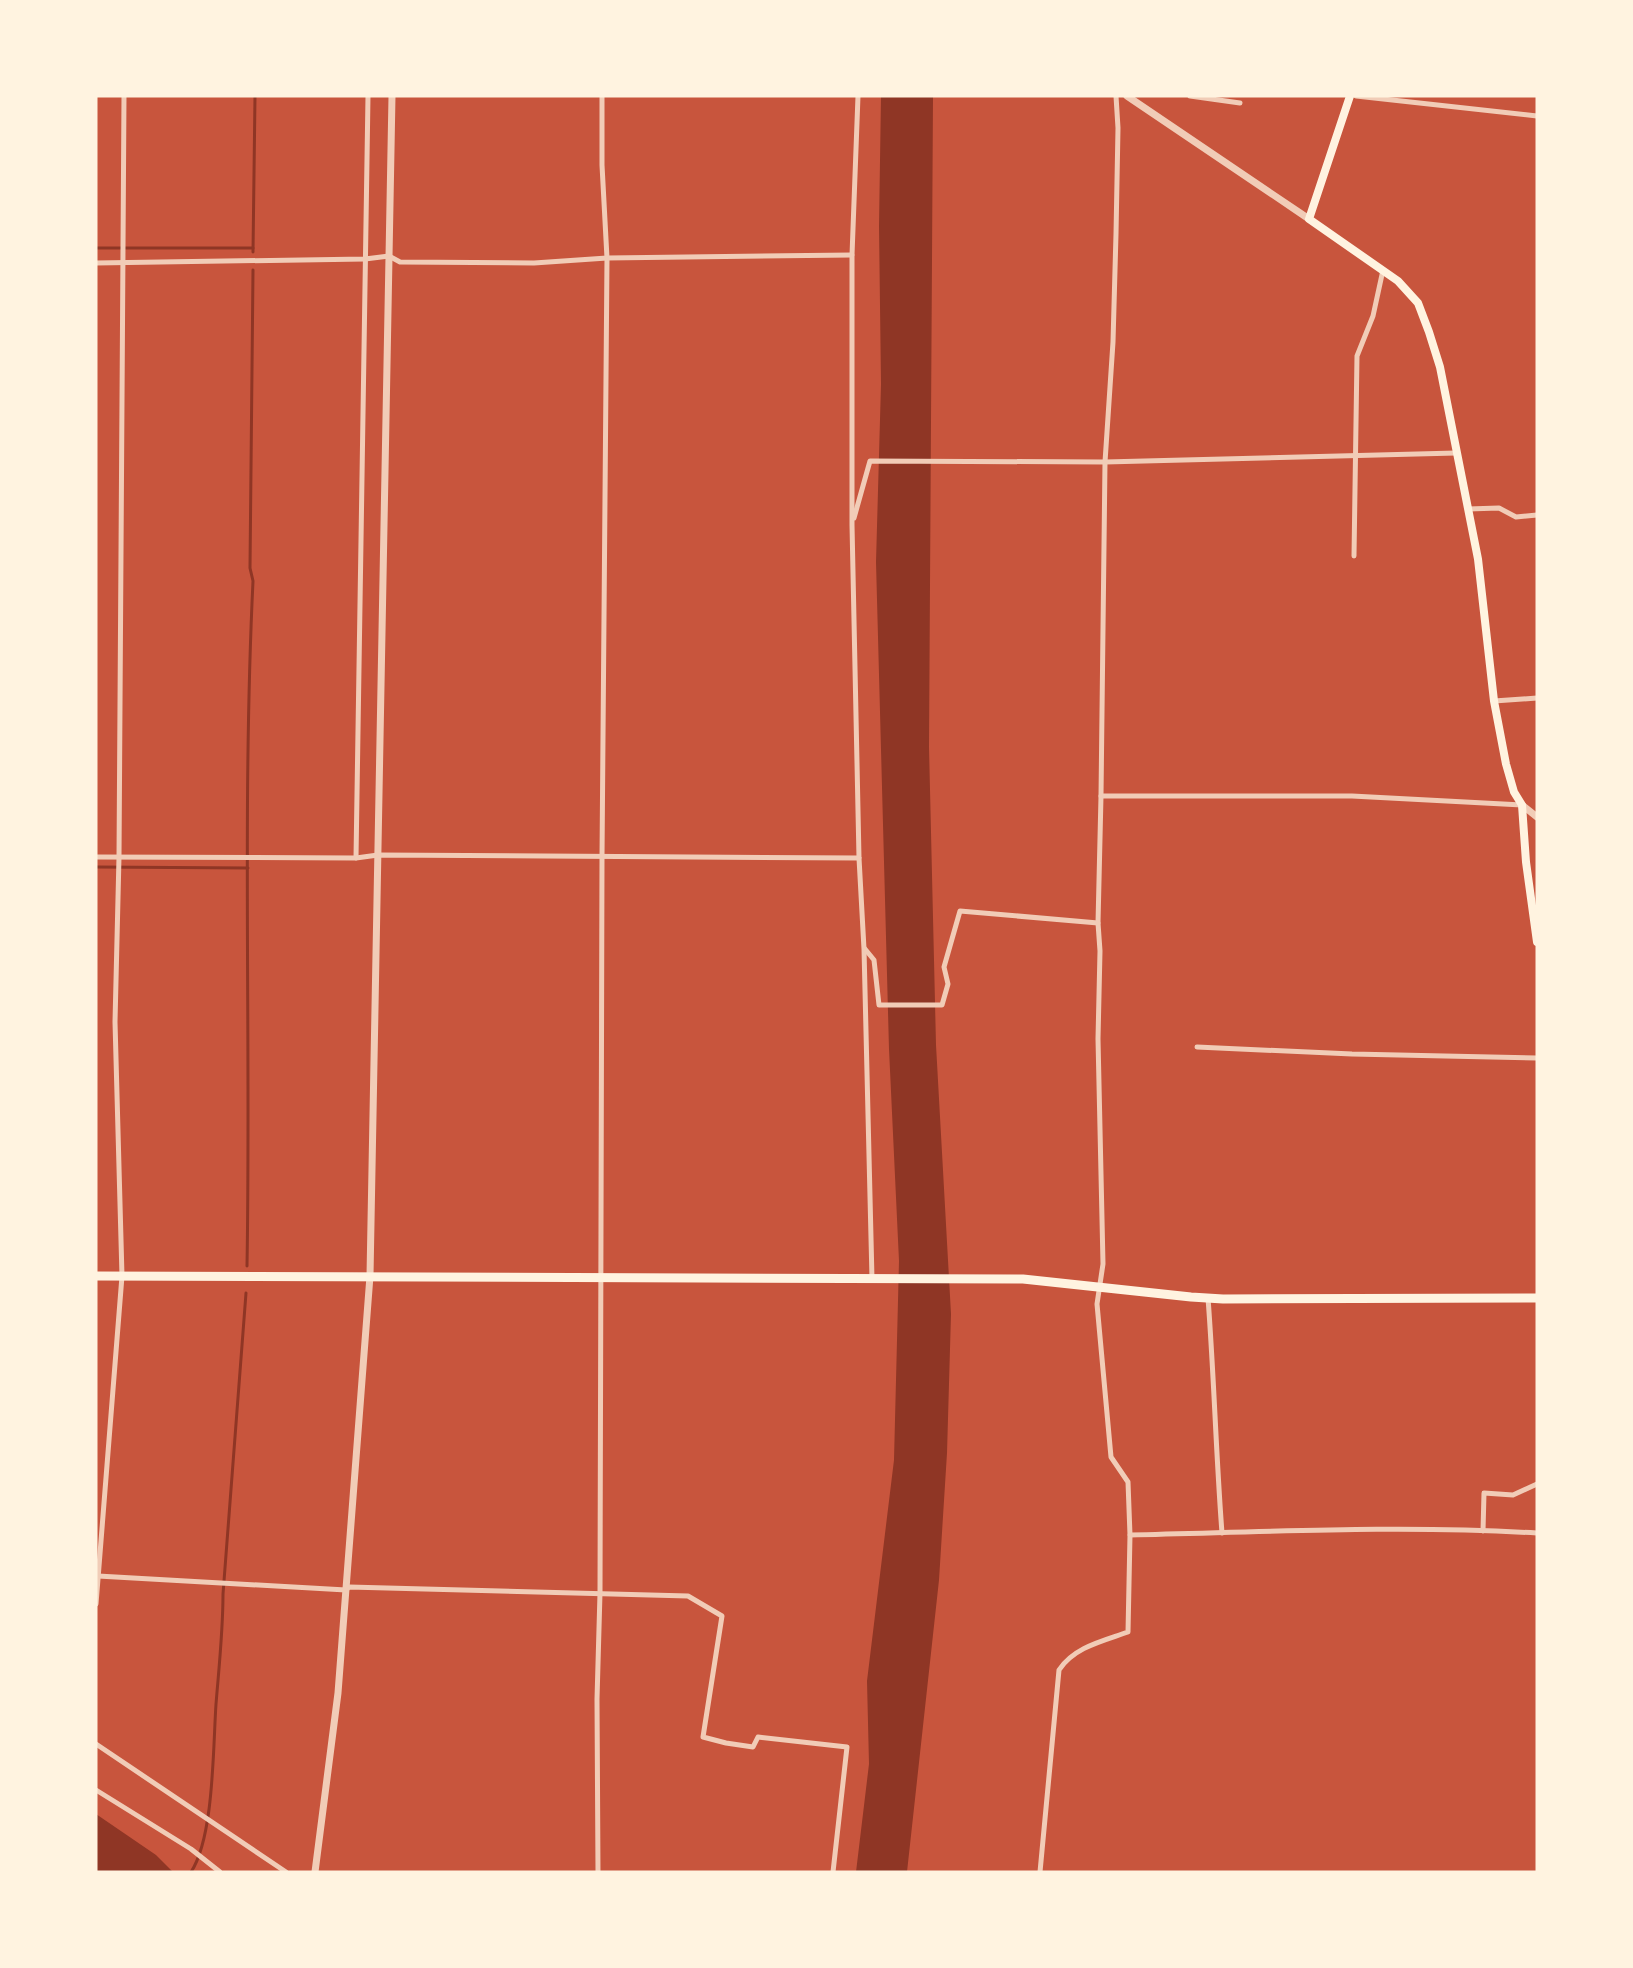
<svg xmlns="http://www.w3.org/2000/svg" width="1633" height="1968" font-family="'IBM Plex Sans',sans-serif">
<rect width="100%" height="100%" fill="#c8553d"/>
<!-- water -->
<g fill="#8f3625">
<polygon points="881,96 933,96 929,747 936,1045 951,1314 947,1453 939,1580 907,1872 856,1872 869,1764 867,1681 894,1460 899,1261 889,1049 876,562 881,384 879,226"/>
<polygon points="96,1814 156,1855 173,1872 96,1872"/>
</g>
<g fill="none" stroke-linecap="round" stroke-linejoin="round">
<!-- stream -->
<g stroke="#8f3625" stroke-width="3">
<polyline points="96,248 253,248"/>
<polyline points="253,252 255,96"/>
<polyline points="96,867 248,868"/>
<path d="M247,1266C251,1038 242,809 253,581L250,568L253,270"/>
<path d="M191,1872C214,1837 213,1748 216,1704C219,1667 223,1631 223,1594L246,1293"/>
</g>
<!-- minor -->
<g stroke="#f1ccb7" stroke-width="5">
<polyline points="858,96 852,255 852,525 859,858 864,949 872,1279"/>
<polyline points="1190,96 1240,103"/>
<polyline points="1356,96 1537,116"/>
<polyline points="96,263 365,259 389,256 400,262 534,263 607,258 852,255"/>
<polyline points="1468,509 1499,508 1516,517 1537,515"/>
<polyline points="854,518 870,461 1105,462 1456,453"/>
<polyline points="1354,556 1357,356 1373,316 1383,270"/>
<polyline points="1494,701 1537,698"/>
<polyline points="1101,796 1352,796 1522,805"/>
<polyline points="96,857 356,858 378,855 859,858"/>
<polyline points="356,858 368,96"/>
<polyline points="865,949 874,960 879,1005 942,1005 948,984 944,967 960,911 1098,923"/>
<polyline points="1197,1047 1352,1054 1537,1058"/>
<path d="M1208,1298C1214,1376 1216,1455 1222,1533"/>
<polyline points="1483,1531 1484,1493 1513,1495 1537,1484"/>
<path d="M1130,1535C1266,1532 1402,1525 1537,1533"/>
<polyline points="98,1576 346,1590 349,1587 688,1596 722,1616 703,1737 726,1743 753,1747 758,1737 847,1747 833,1872"/>
<polyline points="96,1604 122,1276 115,1022 119,857 124,96"/>
<polyline points="96,1744 286,1872"/>
<polyline points="96,1790 191,1849 220,1872"/>
<polyline points="598,1872 597,1699 600,1593 602,857 607,258 602,165 602,96"/>
<path d="M1040,1872L1059,1670C1074,1647 1103,1641 1128,1632L1130,1535L1128,1482L1111,1457L1097,1304L1103,1264L1098,1039L1100,951L1098,923L1101,796L1105,462L1113,342L1116,234L1118,128L1116,96"/>
</g>
<!-- tertiary -->
<g stroke="#f1ccb7" stroke-width="7">
<polyline points="1127,96 1309,219"/>
<polyline points="1522,805 1537,817"/>
<polyline points="315,1872 338,1693 370,1276 392,96"/>
</g>
<!-- secondary -->
<polyline stroke="#fff3e0" stroke-width="8" points="1350,96 1309,219 1398,281 1418,303 1429,332 1440,367 1478,559 1494,701 1506,764 1514,792 1522,805 1526,862 1537,942"/>
<!-- trunk -->
<polyline stroke="#fff3e0" stroke-width="9" points="96,1276 1023,1279 1191,1297 1223,1299 1537,1298"/>
</g>
<!-- border -->
<rect width="1633" height="1968" fill="none" stroke="#fff3e0" stroke-width="195"/>
</svg>
